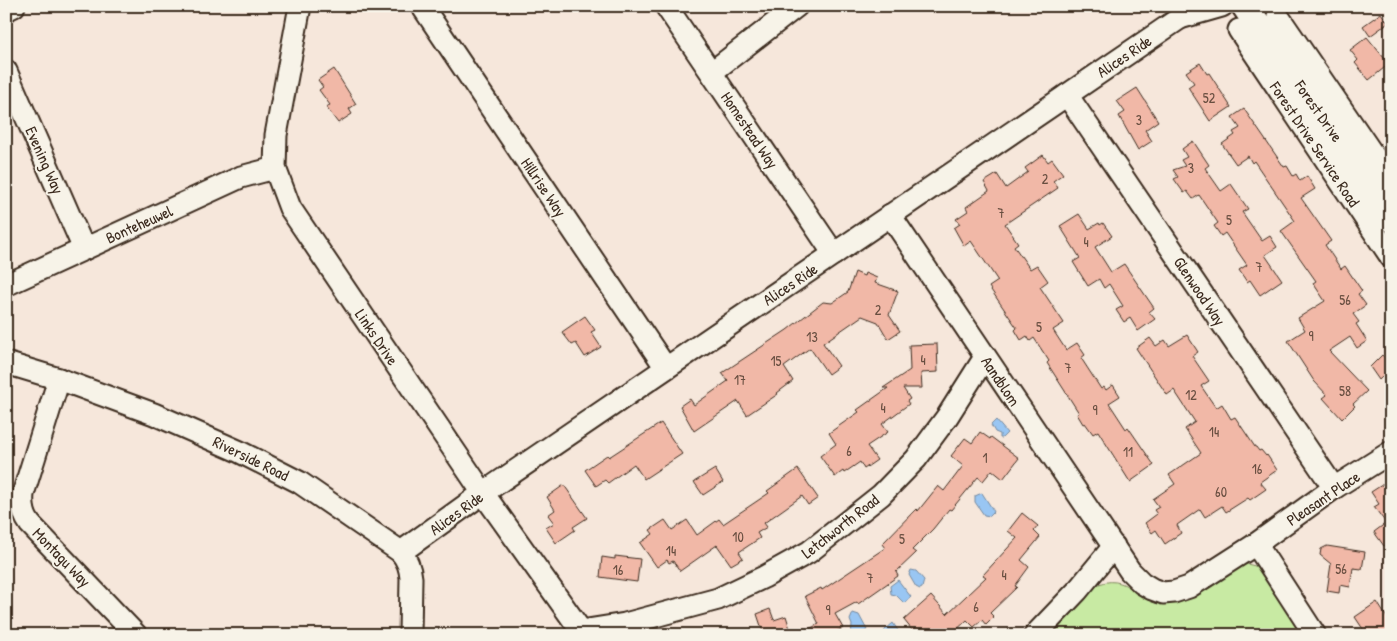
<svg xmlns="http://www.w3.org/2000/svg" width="1397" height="641" font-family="'Patrick Hand',sans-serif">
<rect width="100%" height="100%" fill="#f6e7db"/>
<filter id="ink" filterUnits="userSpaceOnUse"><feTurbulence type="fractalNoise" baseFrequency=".02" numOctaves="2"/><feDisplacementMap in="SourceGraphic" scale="10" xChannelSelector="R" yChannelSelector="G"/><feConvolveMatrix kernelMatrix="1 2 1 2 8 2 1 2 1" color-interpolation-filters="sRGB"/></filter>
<g filter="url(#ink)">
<!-- green -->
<path fill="#c8eaa3" stroke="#828a60" d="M1243,563L1259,567L1307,635H1044L1092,587C1130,568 1136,606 1166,604C1189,602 1223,575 1243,563Z"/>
<!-- water -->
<g fill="#99c6f3" stroke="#73889e">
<polygon points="996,420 1007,433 1002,438 1000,438 1000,434 995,432 991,425"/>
<polygon points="982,493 993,510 994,512 990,516 984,515 975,502 975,496"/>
<polygon points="911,570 916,571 924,580 922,588 920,589 916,587 909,575"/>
<polygon points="898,580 911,597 904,603 896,595 891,594 890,586"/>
<polygon points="853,613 859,615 867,630 859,635 851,635 852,625 850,620"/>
<polygon points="893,623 901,635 882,635 885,630"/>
</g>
<!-- building -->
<g fill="#f1b8a7" stroke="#3b2a1e">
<polygon points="1381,13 1388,23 1370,36 1363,26"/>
<polygon points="1367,37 1389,64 1369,80 1355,63 1358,60 1350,50"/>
<polygon points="1200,63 1207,74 1209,73 1231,107 1210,121 1188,87 1194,83 1186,72"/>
<polygon points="334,69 356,104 349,109 352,114 338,123 326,107 330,105 319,90 323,87 318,80"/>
<polygon points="1137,88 1158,121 1145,130 1152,141 1138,150 1119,116 1125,112 1117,101"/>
<polygon points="1244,109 1284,167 1287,166 1293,176 1296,174 1300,181 1307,176 1315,189 1301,198 1331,241 1325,245 1341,269 1345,266 1362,291 1358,294 1366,305 1353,314 1359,322 1356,324 1367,341 1357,348 1350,337 1329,351 1367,391 1353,404 1355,406 1342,419 1323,398 1327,395 1314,381 1288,341 1305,330 1298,318 1325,301 1313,283 1316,281 1281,231 1295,221 1254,161 1252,163 1248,156 1236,164 1222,144 1235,135 1233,132 1240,128 1232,117"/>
<polygon points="1193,141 1209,165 1205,168 1221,191 1231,184 1248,209 1242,212 1262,241 1270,236 1277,247 1265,255 1282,280 1260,295 1250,280 1247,282 1239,270 1247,265 1225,233 1221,236 1214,226 1218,223 1199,195 1193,199 1187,191 1184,193 1174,179 1178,177 1173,170 1185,166 1181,160 1187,157 1182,149"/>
<polygon points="1043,155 1048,162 1052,159 1063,174 1053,181 1058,188 1005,224 1018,243 1014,246 1030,269 1037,265 1048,281 1040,287 1064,323 1053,330 1066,350 1077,343 1085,355 1081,358 1101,389 1104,387 1106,390 1113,385 1120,396 1109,403 1126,429 1128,427 1154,465 1130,482 1098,431 1093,434 1085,423 1083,424 1077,414 1079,413 1047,363 1049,361 1034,338 1030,341 1027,336 1021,340 1015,330 1017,328 989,287 998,281 971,241 964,246 954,228 960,224 956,219 968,211 966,207 989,191 984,182 997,174 1006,188 1028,172 1025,168"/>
<polygon points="1079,214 1089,229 1099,223 1100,225 1103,223 1112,236 1095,247 1111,272 1124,264 1154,308 1149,312 1155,319 1138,331 1130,318 1124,322 1116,310 1123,306 1109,284 1104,288 1099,279 1088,286 1073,262 1080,258 1060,226"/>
<polygon points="855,272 864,276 865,273 877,278 875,283 898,291 889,315 900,331 888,339 878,322 862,316 823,343 839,366 828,374 810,348 784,367 793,381 777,393 778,394 747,415 738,401 694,431 680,406 690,399 694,405 728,381 722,373 787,330 823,302 832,303 848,292"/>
<polygon points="585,316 595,330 591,332 601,347 585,357 576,343 572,345 562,332"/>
<polygon points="1187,335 1198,352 1192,356 1209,381 1201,386 1216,408 1222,404 1231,419 1235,417 1255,447 1256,447 1259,451 1261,450 1266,456 1267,455 1277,470 1260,482 1266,489 1250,500 1248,498 1226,512 1222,506 1205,517 1200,509 1177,525 1181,533 1165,544 1156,530 1152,533 1145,523 1157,514 1154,510 1159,507 1153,499 1175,484 1169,475 1201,453 1185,429 1195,422 1174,390 1167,395 1136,348 1150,338 1156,346 1165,340 1169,346"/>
<polygon points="937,344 938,372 921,373 922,388 903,388 910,399 907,401 909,404 882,424 888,432 867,446 877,460 864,469 860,462 844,473 843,471 835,477 820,456 836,444 829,433 859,412 857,410 888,388 883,388 910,370 909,345"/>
<polygon points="1382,355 1391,364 1391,368 1379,380 1370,367"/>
<polygon points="661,423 682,454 644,479 634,464 608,483 605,480 596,486 585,470 607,455 609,457"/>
<polygon points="980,432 990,439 991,437 1019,458 1003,479 992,470 983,481 978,477 951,510 949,509 933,529 912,550 916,553 896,572 898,576 858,604 857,602 835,614 843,628 830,635 797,635 819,624 805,596 821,588 822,590 885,548 882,544 916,509 918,511 938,486 944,491 963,466 951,456 965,438 972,443"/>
<polygon points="715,469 723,482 703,495 694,482"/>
<polygon points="798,469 818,498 808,505 802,496 764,523 767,527 757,533 760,538 739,552 743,558 731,565 717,545 680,571 673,561 669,563 667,560 657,567 640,543 653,534 650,530 665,520 672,530 687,520 697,535 719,519 723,524 769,493 767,491"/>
<polygon points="1391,479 1391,541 1384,546 1374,532 1386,523 1374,507 1379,504 1371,492"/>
<polygon points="564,485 587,518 573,527 575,530 556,543 546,528 554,523 548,515 555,510 547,497"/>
<polygon points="1022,513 1038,526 1034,531 1040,537 1021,560 1029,567 1015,586 1017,587 990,613 994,617 986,625 982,620 974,627 967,620 951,635 916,635 904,620 931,596 947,614 986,577 983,575 1017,538 1008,531"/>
<polygon points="1327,546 1365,552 1362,569 1353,568 1350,587 1340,585 1339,593 1327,591 1331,564 1320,555 1321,549"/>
<polygon points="615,556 640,559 637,582 600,577 602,557 615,559"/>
<polygon points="1377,602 1391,624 1391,635 1367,635 1355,617"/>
<polygon points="770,609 774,620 786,616 792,635 764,635 757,614"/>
</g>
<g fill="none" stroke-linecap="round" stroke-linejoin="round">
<!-- minor casing -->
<g stroke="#3b2a1e" stroke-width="25">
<g id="minor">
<polyline points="300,6 276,135 275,168 290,208 483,493 584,635"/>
<polyline points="422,6 666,368"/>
<polyline points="666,6 834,254"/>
<polyline points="6,10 14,6"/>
<polyline points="1278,16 1391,181"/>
<polyline points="1180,18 1222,6"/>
<polyline points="1239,30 1391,257"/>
<polyline points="6,71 84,249"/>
<polyline points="712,72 797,6"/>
<polyline points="1067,95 1334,488"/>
<polyline points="890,215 1130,571 1142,583 1152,589 1163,593 1174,592 1189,587 1256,544 1334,488 1391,452"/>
<polyline points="6,285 241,177 275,168"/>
<path d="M6,363L59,379L154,414L238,451L299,482L401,552C408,561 410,568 411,578L410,635"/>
<path d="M59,379L23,494C22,505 23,515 30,524L136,635"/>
<polyline points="1256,544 1315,635"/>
<polyline points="401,552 483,493 1180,18 1190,6"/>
<polyline points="581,631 625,624 718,599 764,577 809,552 881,495 916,459 947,417 985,357"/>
<polyline points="1035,635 1077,591 1114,546"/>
</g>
</g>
<!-- major casing -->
<g stroke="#3b2a1e" stroke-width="30">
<polyline id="major" points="1245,6 1391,218"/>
</g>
<!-- minor -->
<use href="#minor" stroke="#f7f3e8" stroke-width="21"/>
<!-- major -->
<use href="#major" stroke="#f7f3e8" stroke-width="26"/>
</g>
</g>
<g text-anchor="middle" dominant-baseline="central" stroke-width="4" stroke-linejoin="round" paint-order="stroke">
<!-- number labels -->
<g font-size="14" fill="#684e40">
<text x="1209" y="97">52</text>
<text x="1139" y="119">3</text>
<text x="1191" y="167">3</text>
<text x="1045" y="178">2</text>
<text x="1001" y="212">7</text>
<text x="1229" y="219">5</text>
<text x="1086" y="241">4</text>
<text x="1259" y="266">7</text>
<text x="1345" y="299">56</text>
<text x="878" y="309">2</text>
<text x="1039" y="326">5</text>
<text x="1311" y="335">9</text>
<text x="812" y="336">13</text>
<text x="923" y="359">4</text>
<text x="776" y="360">15</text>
<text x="1068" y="367">7</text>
<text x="740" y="379">17</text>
<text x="1345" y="390">58</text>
<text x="1191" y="394">12</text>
<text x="883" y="407">4</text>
<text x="1095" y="409">9</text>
<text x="1214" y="431">14</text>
<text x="849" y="450">6</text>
<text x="1128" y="451">11</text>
<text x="985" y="457">1</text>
<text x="1257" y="468">16</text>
<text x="1221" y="491">60</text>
<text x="738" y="536">10</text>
<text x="902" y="538">5</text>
<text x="671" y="550">14</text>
<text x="1341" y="568">56</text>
<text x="618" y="569">16</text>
<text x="1004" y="574">4</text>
<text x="870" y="577">7</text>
<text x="976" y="606">6</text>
<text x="828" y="609">9</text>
</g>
<!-- street labels -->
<g font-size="16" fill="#3b2a1e" stroke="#f7f3e8">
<text transform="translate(1124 56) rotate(-34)">Alices Ride</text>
<text transform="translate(1319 111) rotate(55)">Forest Drive</text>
<text transform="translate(750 130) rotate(56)">Homestead Way</text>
<text transform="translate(1315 144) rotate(56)">Forest Drive Service Road</text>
<text transform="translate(45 160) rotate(66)">Evening Way</text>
<text transform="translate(544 187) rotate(56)">Hillrise Way</text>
<text transform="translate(139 224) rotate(-24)">Bonteheuwel</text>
<text transform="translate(790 284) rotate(-34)">Alices Ride</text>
<text transform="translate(1200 291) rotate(56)">Glenwood Way</text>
<text transform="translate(377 337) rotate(56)">Links Drive</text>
<text transform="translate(1001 381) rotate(56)">Aandblom</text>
<text transform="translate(251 458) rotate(26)">Riverside Road</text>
<text transform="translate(1323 498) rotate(-34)">Pleasant Place</text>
<text transform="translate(456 513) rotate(-36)">Alices Ride</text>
<text transform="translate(840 526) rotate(-38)">Letchworth Road</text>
<text transform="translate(62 557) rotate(46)">Montagu Way</text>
</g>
</g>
<!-- margin -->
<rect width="1397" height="641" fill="none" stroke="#f7f3e8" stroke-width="25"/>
<rect x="12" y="12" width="1372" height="616" fill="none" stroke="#3b2a1e" stroke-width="2" filter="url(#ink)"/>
</svg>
